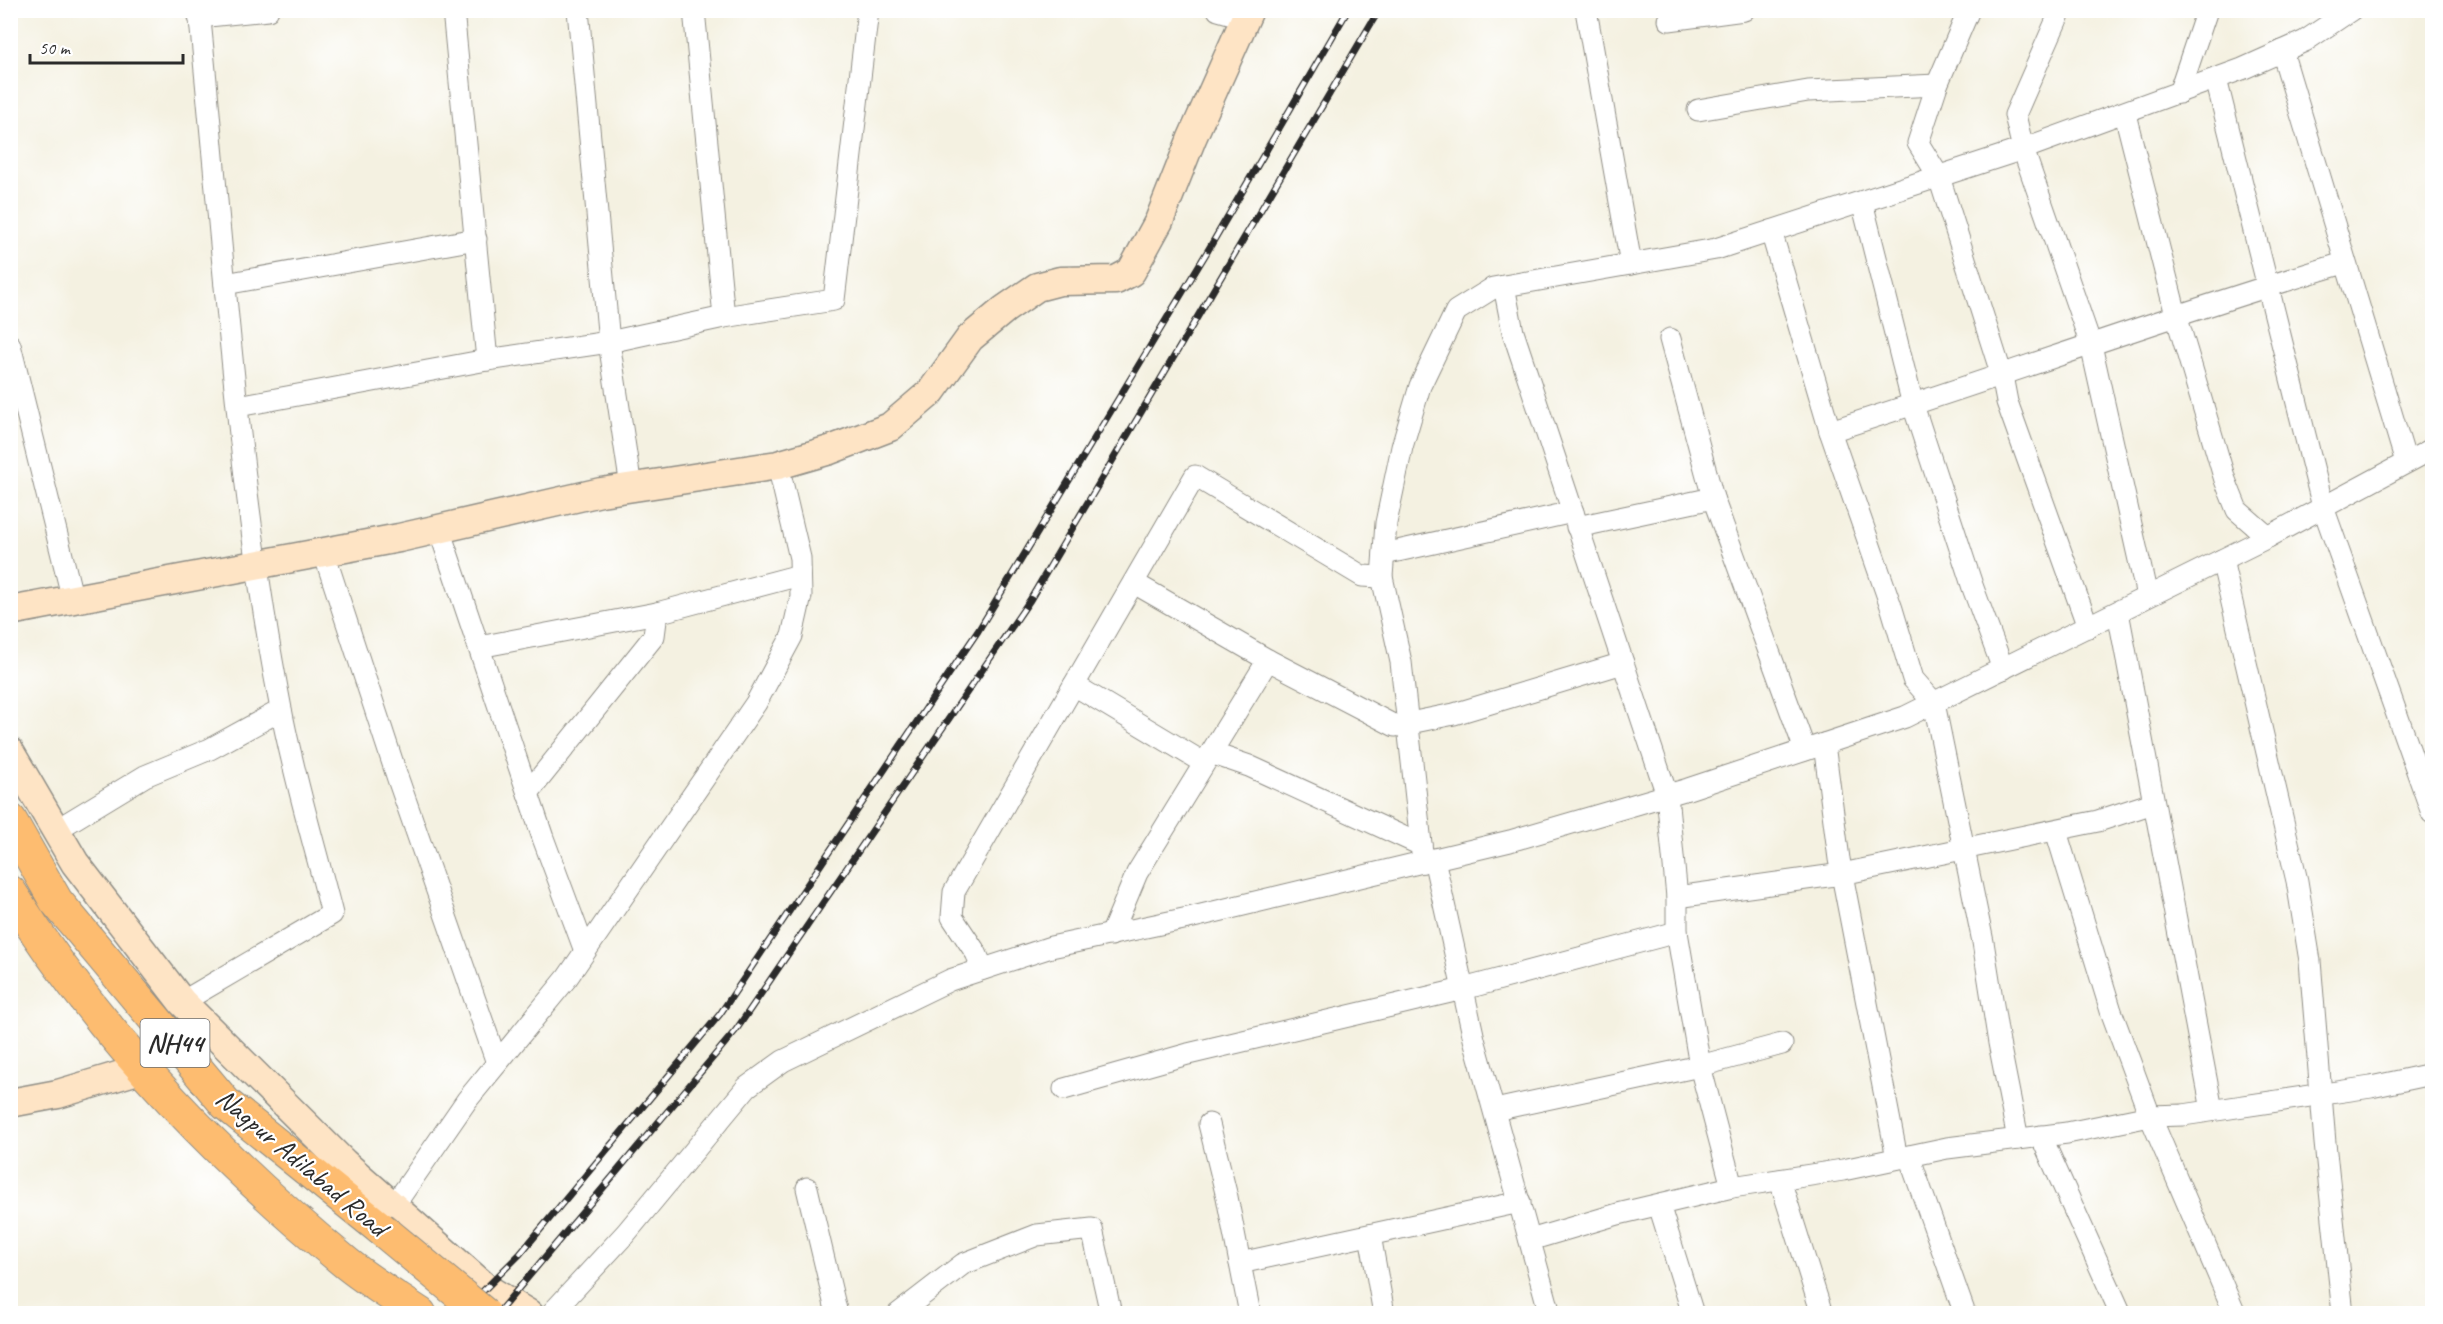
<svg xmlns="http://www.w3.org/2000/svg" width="2443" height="1324" font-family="Caveat,sans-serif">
<rect width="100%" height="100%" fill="#fff"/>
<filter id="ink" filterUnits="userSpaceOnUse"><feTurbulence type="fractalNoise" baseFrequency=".0167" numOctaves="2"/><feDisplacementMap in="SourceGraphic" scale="12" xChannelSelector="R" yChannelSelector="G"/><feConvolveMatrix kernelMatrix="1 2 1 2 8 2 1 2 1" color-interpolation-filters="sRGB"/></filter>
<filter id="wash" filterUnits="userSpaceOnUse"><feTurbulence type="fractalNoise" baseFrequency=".008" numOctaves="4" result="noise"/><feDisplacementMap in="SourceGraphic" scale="24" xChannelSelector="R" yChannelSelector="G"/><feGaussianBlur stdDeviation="1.35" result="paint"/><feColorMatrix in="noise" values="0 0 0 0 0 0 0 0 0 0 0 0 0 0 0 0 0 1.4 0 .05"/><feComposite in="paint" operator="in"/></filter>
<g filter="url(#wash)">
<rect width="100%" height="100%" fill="#f4f1e1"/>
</g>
<g filter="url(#ink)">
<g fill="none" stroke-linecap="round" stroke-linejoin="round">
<!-- street casing -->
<g stroke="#908e86" stroke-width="23">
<g id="street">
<polyline points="453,10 487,360"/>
<polyline points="578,10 609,342 631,487"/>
<polyline points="694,10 724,317"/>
<polyline points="1218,10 1246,18"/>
<polyline points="1586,10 1631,264"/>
<polyline points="1969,10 1937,85 1918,143 1939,177 2002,376 2007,402 2088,627"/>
<polyline points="2061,10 2015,115 2023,149 2091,345 2147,596"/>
<polyline points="199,17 268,10"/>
<polyline points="1669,20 1744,10"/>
<polyline points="2282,51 2406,462"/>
<polyline points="2216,79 2323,507 2432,813"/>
<polyline points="2179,93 2207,10"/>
<polyline points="1698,110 1808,91 1937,85"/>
<polyline points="2125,114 2176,315 2225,480 2237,510 2268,537"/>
<polyline points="1862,202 1913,405 1973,588 2003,669"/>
<polyline points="1771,231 1830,431 1892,609 1913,679 1934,703 1983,942 1999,1043 2018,1139"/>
<polyline points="225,284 476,239"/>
<polyline points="1504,286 1513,332 1667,795 1677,897 1677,932 1700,1066 1732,1187"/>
<polyline points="1670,339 1713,498 1805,750"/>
<polyline points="10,345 73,600"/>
<polyline points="238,406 487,360 609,342 724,317 834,300 868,10"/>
<path d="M1830,431C2002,377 2171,314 2344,263"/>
<polyline points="1577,527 1713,498"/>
<polyline points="439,529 543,838 585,951"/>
<polyline points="324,553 398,779 497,1063"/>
<polyline points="1384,554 1573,512"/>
<polyline points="2222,560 2297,881 2310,961 2325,1143 2343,1314"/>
<polyline points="1134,583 1268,660 1395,726 1454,714 1623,663"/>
<polyline points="2118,612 2212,1110"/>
<polyline points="479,647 657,613 800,575"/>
<polyline points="1074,685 1204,763"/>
<polyline points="1824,744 1839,859 1897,1158"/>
<polyline points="1211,753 1249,766 1421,845"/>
<polyline points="528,793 654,636 657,613"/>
<polyline points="56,830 145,776 210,749 281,710"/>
<polyline points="2056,831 2111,1011 2150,1116 2235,1314"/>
<polyline points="1434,859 1474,1039 1550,1314"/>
<polyline points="1423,862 1401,662 1382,577 1386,523 1402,447 1420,386 1456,311 1493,288 1716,249 2023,149 2242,69 2305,41 2351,10"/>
<polyline points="1677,897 1842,874 2098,821 2153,803"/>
<polyline points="1111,935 1137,873 1268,660"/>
<polyline points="983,969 976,953 952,917 954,892 1195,476 1362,576 1382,577"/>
<path d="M182,1002L332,914C315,846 294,778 281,709C236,479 223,243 199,10"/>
<polyline points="1064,1089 1188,1054 1463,989 1677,932"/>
<polyline points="1495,1110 1700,1066 1782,1044"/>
<polyline points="1209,1124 1227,1197 1250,1314"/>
<polyline points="2041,1136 2121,1314"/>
<polyline points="1909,1156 1965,1314"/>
<polyline points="1780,1180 1822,1314"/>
<polyline points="807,1188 837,1314"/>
<polyline points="1659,1205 1693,1314"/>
<polyline points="393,1207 467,1100 567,978 756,703 792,636 801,596 800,558 778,465"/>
<polyline points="1370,1235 1384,1314"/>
<polyline points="1530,1240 1618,1214 1732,1187 1843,1170 1947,1148 2067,1133 2150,1116 2183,1115 2371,1087 2432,1074"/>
<polyline points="1240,1263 1520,1202"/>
<polyline points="551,1314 626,1233 747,1087 783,1061 950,980 1051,947 1193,917 1510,841 1688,789 1905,717 2268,537 2432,449"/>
<polyline points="898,1314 963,1264 1037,1235 1092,1229 1111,1314"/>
</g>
</g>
<!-- secondary casing -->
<g stroke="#908e86" stroke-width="31">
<g id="secondary">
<polyline points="10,611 399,538 601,492 778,465 830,450 890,427 931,392 970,338 1005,309 1037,287 1060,281 1116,280 1131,272 1159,221 1192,138 1249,10"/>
<polyline points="10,752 75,863 182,1002 344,1163 486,1288 529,1314"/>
<polyline points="10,1103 58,1094 141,1069"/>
</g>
</g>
<!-- highway casing -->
<g stroke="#908e86" stroke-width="35">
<g id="highway">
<polyline points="10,820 56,901 226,1104 380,1228"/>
<path d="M10,892C99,1034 216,1156 345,1262C368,1281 395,1297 420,1314"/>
</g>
</g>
<!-- street -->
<use href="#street" stroke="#fff" stroke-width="21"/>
<!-- secondary -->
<use href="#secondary" stroke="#fee4c5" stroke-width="28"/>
<!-- highway -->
<use href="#highway" stroke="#fdbc6f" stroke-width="33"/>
<!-- rail casing -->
<g stroke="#2b2b2b" stroke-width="7">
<g id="rail">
<polyline points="460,1314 520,1254 720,1014 978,631 1207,252 1348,10"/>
<polyline points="497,1314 736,1030 1030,600 1379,10"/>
</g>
</g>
<!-- rail -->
<use href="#rail" stroke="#fff" stroke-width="4.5" stroke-dasharray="14" stroke-linecap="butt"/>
<!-- highway-bridge casing -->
<g stroke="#908e86" stroke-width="35" stroke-linecap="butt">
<polyline id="highway-bridge" points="380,1228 484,1314"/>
</g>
<!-- highway-bridge -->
<use href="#highway-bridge" stroke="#fdbc6f" stroke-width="33"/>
</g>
</g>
<g text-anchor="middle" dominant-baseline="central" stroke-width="4.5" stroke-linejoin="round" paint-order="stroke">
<!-- shield labels -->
<rect fill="#fff" stroke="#6b6b6b" stroke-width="1.5" x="140.5" y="1019" width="69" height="48" rx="4.5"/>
<g font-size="27" font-weight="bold" fill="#2b2b2b">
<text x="175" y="1043">NH44</text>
</g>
<!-- street labels -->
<g font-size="28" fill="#2b2b2b" stroke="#fff">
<text transform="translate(302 1162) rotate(40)">Nagpur Adilabad Road</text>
</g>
</g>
<!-- margin -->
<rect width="2443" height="1324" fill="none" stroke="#fff" stroke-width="36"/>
<!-- scale -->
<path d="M30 54v9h153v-9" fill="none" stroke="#2b2b2b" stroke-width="3"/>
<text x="39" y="54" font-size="18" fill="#2b2b2b" stroke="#ffffff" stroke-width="4.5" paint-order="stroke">50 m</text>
</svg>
